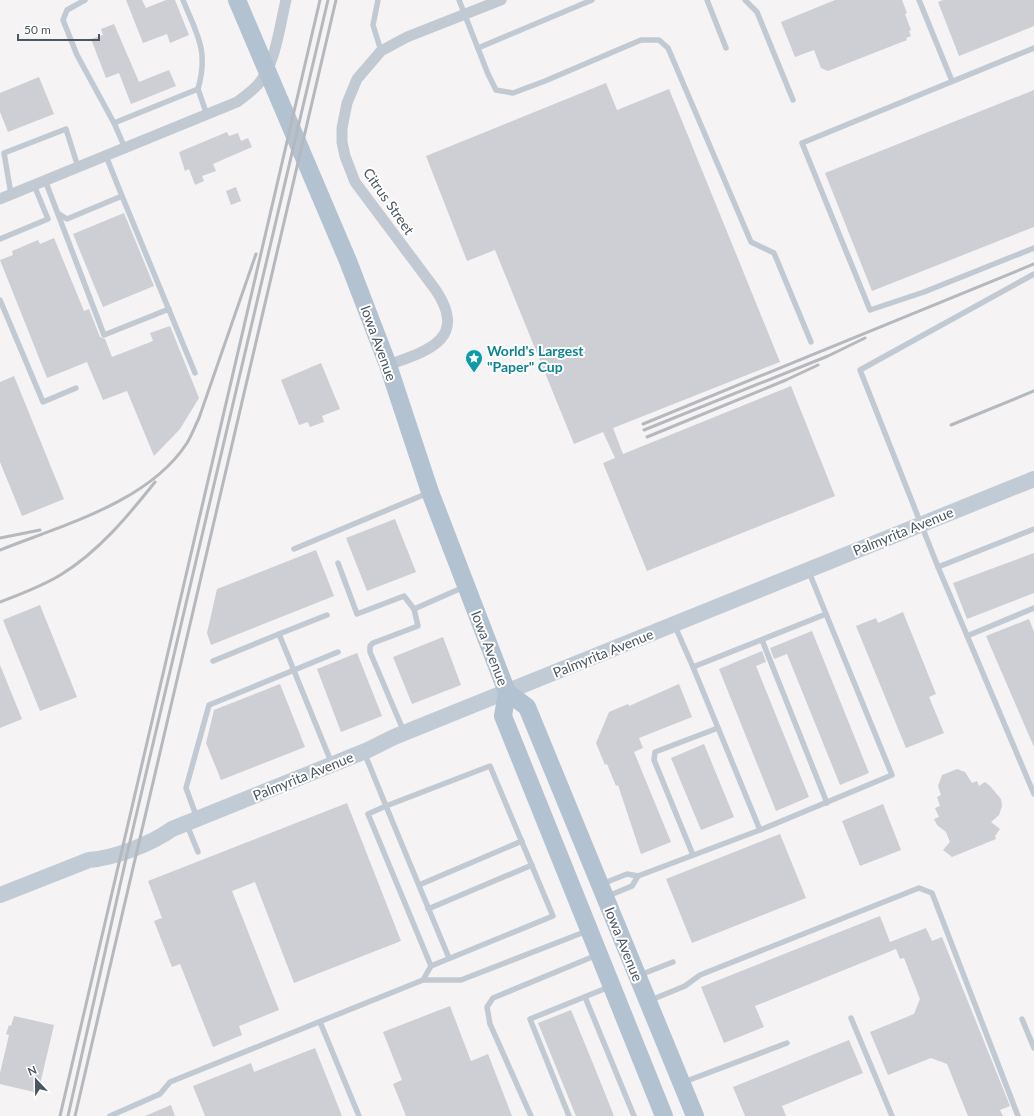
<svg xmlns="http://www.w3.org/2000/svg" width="1034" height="1116" font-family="Lato,sans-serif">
<rect width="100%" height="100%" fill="#f5f3f3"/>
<!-- building -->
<g fill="#cdcfd5">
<polygon points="126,0 142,0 146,8 166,0 175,0 189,35 170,43 167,34 143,43"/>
<polygon points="835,0 902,0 907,13 905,14 911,30 909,31 911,36 906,38 907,40 828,71 821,68 814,50 795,57 781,22"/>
<polygon points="943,0 1034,0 1034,26 959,56 938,2"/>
<polygon points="114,24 139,82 169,70 176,86 131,104 119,73 106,78 91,39 103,35 101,29"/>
<polygon points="39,77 54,114 8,132 0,112 0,93"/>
<polygon points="606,83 617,110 669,89 780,362 613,428 623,454 791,386 835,496 647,571 603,463 615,458 603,432 574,444 495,250 467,261 426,156"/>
<polygon points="1034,90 1034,227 872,291 825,173"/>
<polygon points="227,132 229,136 238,133 241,141 248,138 252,147 213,164 216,171 202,176 204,181 195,185 189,169 185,171 179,152"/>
<polygon points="236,187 241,201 231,205 226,191"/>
<polygon points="124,213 154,286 103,307 73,234"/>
<polygon points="54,238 84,311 89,309 100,337 105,339 112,357 153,341 150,333 170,326 199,398 180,429 154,456 127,391 103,400 87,362 47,378 0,260 13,255 12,251 38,240 40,244"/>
<polygon points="321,363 340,409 322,416 324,422 310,427 308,422 299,425 281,380"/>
<polygon points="14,376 64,499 22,516 0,462 0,382"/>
<polygon points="395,519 416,572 367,591 346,538"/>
<polygon points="316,550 334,596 211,645 207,633 217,589"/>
<polygon points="1034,553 1034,593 967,619 953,583"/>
<polygon points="40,605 77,697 40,711 3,620"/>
<polygon points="903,612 936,694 929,697 944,733 906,748 856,626 876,618 878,623"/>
<polygon points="1029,619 1034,632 1034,747 986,636"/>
<polygon points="812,631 869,773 840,785 787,654 774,659 770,648"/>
<polygon points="443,637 461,685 412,704 393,657"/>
<polygon points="762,651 766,662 756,666 809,797 776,811 719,669"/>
<polygon points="357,653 382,716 341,732 317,669"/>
<polygon points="0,665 22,719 0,728"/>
<polygon points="280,684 305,747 221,780 206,743 214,710"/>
<polygon points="679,684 692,717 639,738 643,748 634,752 671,842 641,854 618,785 616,786 607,764 605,765 596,743 609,712 628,704 629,706"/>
<polygon points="704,744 734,817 701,830 671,758"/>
<polygon points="957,769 965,772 972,783 977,781 979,786 985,782 990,786 1001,799 1002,806 999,815 991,822 1000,829 995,836 996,839 952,857 943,850 950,842 946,832 937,825 934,819 939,817 935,808 940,806 937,797 941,795 938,786 942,775"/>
<polygon points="347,803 401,941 294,983 255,882 232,891 279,1010 239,1026 242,1035 213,1047 180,964 172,967 154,921 162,918 148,881"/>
<polygon points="883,804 901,850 860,866 842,821"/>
<polygon points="780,834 806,898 692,943 666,879"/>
<polygon points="880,916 890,942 926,928 932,941 942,937 1010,1106 1000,1110 1003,1116 968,1116 947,1064 931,1058 888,1075 870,1032 914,1014 920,999 904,958 900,959 896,949 755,1006 764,1027 724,1043 701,987"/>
<polygon points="450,1006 471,1061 488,1054 512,1116 406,1116 393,1084 402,1080 383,1032"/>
<polygon points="571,1010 594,1066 614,1116 576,1116 538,1023"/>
<polygon points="14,1016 54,1025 38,1093 0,1084 0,1073 9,1035 6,1034 9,1025 11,1026"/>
<polygon points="849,1040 863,1073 782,1106 786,1116 745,1116 733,1087"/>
<polygon points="315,1048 342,1116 205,1116 193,1086 251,1063 254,1072"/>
<polygon points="171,1105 175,1116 145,1116"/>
</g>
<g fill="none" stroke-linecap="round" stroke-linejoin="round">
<!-- lane -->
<g stroke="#c1cad2" stroke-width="5.5">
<polyline points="85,0 67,10 63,20 77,55 114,123"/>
<path d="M183,0C197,35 209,50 198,89"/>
<polyline points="378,0 373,25 381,51"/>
<polyline points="459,0 488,74 496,90 513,93 545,81 641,40 659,40 668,48 751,242 774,253 811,342"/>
<polyline points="707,0 726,48"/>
<polyline points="745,0 757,12 793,100"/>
<polyline points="919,0 952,81"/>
<polyline points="478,48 592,0"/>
<polyline points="1034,48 802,143 870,310 924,292 1034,248"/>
<polyline points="125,148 114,123 198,89 207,115"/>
<polyline points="45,180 104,335 169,309"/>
<polyline points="11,194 4,153 66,129 78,167"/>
<polyline points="122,196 195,373"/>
<polyline points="59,214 67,219 122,196 106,156"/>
<polyline points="0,239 48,219 34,185"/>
<polyline points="1034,274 860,370 938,567 1034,794"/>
<polyline points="0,300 43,402 76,388"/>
<polyline points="294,549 428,493"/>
<polyline points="338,563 357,614 404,596 414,609"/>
<polyline points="938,567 1034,529"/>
<polyline points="674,624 693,667 826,614 809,572"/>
<polyline points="279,634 327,615"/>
<polyline points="967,636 1034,608"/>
<polyline points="762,640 827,803"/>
<polyline points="213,661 279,634 332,764"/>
<polyline points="693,667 760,830 892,775 826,614"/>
<polyline points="404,732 370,652 370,646 373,643 418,626 414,609 464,587"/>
<polyline points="197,818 186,788 209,705 338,652"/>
<polyline points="187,825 198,852"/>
<polyline points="693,855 654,760 655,752 718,728"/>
<polyline points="602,884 627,874 638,876 760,830"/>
<polyline points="419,885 522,841"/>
<polyline points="608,896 632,886 638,876"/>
<polyline points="428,909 532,865"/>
<polyline points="431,966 553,916 490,766 386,806 449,958"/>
<polyline points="640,975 673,962"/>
<polyline points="423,980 461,980 587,931"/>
<polyline points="585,997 634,1116"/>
<polyline points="651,1000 685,986 700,975 919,888 932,893 1018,1116"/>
<polyline points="851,1018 892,1116"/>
<polyline points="1022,1019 1034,1048"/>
<polyline points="320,1022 359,1116"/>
<polyline points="684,1082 787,1043"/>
<polyline points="110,1116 160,1094 170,1082 423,980 431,966 368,814 386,806 364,752"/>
<polyline points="531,1116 490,1024 487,1007 493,998 597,955"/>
<polyline points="569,1116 530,1019 609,987"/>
</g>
<!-- street -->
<g stroke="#c1cad2" stroke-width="11">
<path d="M0,199L237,102C245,96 254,90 260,82C276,62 280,24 286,0"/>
<path d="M388,365C428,351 469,339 435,289L355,182L345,156L342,142V128L347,103L357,79L381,51L407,37L501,0"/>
</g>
<!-- secondary -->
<path stroke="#c1cbd6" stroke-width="16" d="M0,895L89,860C115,858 151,844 172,829L368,750L394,737L1034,479"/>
<!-- primary -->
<g stroke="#b3c2d1" stroke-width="18">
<polyline points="237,0 348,261 388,365 430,492 507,692 503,716 664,1116"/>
<polyline points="507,692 527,707 695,1116"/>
</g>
<!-- rail -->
<g stroke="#b5b8bd" stroke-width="3">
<polyline points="643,424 1034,264"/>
<polyline points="951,425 1034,391"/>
<polyline points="644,430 828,356 865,338"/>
<polyline points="647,437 786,380 818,365"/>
<polyline points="0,538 40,530"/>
<path d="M0,550C63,525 149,502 187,443C192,435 195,426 199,418L256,254"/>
<path d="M0,602C21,594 43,586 62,574C99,551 128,516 155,482"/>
<polyline points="60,1116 320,0"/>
<polyline points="68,1116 128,850 328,0"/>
<polyline points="75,1116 336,0"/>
</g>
</g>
<!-- icons -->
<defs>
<g id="sight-pin" transform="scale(0.9)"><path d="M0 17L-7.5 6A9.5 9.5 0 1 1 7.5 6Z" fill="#0f9aa8" stroke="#fff"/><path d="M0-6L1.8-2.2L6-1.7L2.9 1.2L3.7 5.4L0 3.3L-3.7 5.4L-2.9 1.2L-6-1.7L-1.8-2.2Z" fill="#fff"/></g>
</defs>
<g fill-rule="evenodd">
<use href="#sight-pin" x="474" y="358"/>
</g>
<g text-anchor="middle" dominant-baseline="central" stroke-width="4" stroke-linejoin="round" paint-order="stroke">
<!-- street labels -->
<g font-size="14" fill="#4a5661" stroke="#fff">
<text transform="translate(389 201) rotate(55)">Citrus Street</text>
<text transform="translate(379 343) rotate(70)">Iowa Avenue</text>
<text transform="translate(903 531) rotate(-22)">Palmyrita Avenue</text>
<text transform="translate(490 648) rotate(69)">Iowa Avenue</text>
<text transform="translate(603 653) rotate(-22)">Palmyrita Avenue</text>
<text transform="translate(303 776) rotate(-22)">Palmyrita Avenue</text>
<text transform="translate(624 944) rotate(68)">Iowa Avenue</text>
</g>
<!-- culture labels -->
<g font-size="14" font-weight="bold" fill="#0d838f" stroke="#fff" text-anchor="start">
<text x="487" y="350">World's Largest<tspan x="487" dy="16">"Paper" Cup</tspan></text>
</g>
</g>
<!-- north arrow -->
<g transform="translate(36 1080) rotate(338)" stroke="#ffffff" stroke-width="3" paint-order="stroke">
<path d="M0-3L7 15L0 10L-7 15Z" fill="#4a5661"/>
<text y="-6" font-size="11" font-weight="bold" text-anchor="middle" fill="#4a5661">N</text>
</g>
<!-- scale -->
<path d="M18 34v6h81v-6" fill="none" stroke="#4a5661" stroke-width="2"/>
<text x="24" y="34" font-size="12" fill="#4a5661" stroke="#ffffff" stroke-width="3" paint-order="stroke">50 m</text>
</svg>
